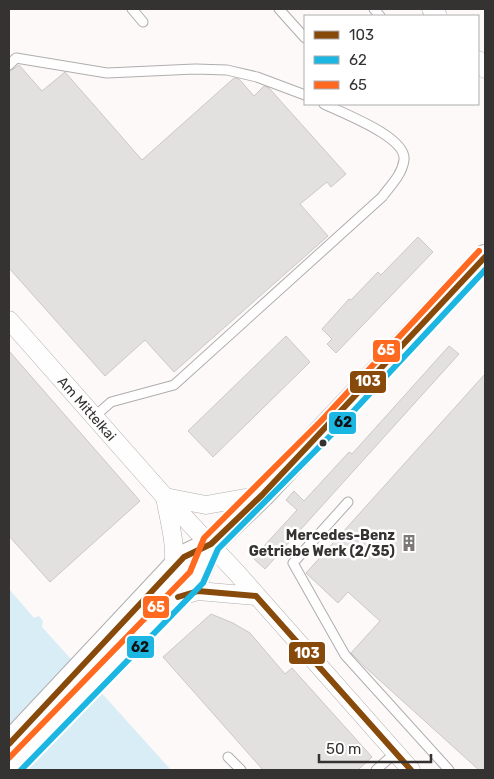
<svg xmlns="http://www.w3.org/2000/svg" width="494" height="779" font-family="Rubik,sans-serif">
<rect width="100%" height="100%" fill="#fdf9f8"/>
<!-- water -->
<polygon fill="#d9edf7" points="9,589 34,618 39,616 43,621 42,627 171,770 9,770"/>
<!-- building -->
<g fill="#e3e0e0" stroke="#cbc8c8">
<polygon points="19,65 42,91 65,72 142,160 234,78 239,79 254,96 264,86 269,88 346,174 331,187 327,182 300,204 328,236 174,372 145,340 105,376 9,268 9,72"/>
<polygon points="418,237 433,252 336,353 327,344 332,339 322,329 349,299 351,300 378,272 381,275"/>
<polygon points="286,336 310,362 213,457 188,431"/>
<polygon points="449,346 459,354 265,569 253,558 297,510 286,500 294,491 304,501 349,452 352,454"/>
<polygon points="9,351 140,501 50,582 9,536"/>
<polygon points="485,374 485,770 479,770 365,667 351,653 380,621 348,592 338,603 306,573"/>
<polygon points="211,614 233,623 250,633 285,674 292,668 372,757 358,770 263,770 163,657"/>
</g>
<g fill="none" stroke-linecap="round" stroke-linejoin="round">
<!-- lane casing -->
<g stroke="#b0adad" stroke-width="11">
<g id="lane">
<polyline points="132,9 143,22"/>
<polyline points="279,9 305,38"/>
<polyline points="374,9 380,16"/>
<polyline points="9,65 16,58 107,73 195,69 227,70 257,77 305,95"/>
<path d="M94,417L111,402L174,385L382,197C390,186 402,175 404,160C407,137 342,113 324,104"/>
<polyline points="348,502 293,563 345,655 449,770"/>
<polyline points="228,757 241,770"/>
<polyline points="376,770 395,753"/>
</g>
</g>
<!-- street casing -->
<g stroke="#b0adad" stroke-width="19">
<g id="street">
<polyline points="431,9 438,16"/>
<polyline points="478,60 485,69"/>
<path id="s1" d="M9,320L165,497L236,572L411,770"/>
<polyline points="165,497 206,505 262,495"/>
<path d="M165,497C169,521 177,545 173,570"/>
<polyline points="178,597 198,591 256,596"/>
</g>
</g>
<!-- secondary casing -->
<g stroke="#b0adad" stroke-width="26">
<g id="secondary">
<polyline points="9,744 184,557 211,544 262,495 485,257"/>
<polyline points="9,770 141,632 197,577 211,544"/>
</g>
</g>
<!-- lane -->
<use href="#lane" stroke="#fffefe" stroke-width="9"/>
<!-- street -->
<use href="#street" stroke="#fffefe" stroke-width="18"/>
<!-- secondary -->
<use href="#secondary" stroke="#fffefe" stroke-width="24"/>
<!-- bus-1 casing -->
<g stroke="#fff" stroke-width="10">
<g id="bus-1">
<polyline points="178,597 198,591 256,596 411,770"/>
<polyline points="9,744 184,557 211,544 262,495 485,257"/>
</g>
</g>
<!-- bus-2 casing -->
<g stroke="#fff" stroke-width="10">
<polyline id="bus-2" points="21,770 203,583 218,549 333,433 485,270"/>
</g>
<!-- bus-3 casing -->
<g stroke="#fff" stroke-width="10">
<polyline id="bus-3" points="9,758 190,572 204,538 321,421 479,251"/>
</g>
<!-- bus-1 -->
<use href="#bus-1" stroke="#874a0a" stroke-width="6"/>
<!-- bus-2 -->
<use href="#bus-2" stroke="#1bb6e1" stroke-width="6"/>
<!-- bus-3 -->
<use href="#bus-3" stroke="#ff6a20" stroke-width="6"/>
</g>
<!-- icons -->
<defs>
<g id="building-bare" transform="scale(1.35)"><path d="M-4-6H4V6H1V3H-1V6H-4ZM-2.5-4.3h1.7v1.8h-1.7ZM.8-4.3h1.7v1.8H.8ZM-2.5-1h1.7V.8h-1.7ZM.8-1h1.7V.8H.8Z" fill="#7b7877" stroke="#fff" stroke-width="2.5" paint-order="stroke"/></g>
</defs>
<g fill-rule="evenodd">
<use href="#building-bare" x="409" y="543"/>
</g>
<!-- markers -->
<circle fill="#353332" stroke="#fff" stroke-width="2" cx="323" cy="443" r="4.5"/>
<g text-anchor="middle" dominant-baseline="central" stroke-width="5" stroke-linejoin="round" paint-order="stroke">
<!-- street labels -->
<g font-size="14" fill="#353332" stroke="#fff">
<text stroke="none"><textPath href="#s1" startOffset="118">Am Mittelkai</textPath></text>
</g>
<!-- poi labels -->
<g font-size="14" font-weight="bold" fill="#353332" stroke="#fff" text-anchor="end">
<text x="395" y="535">Mercedes-Benz<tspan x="395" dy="16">Getriebe Werk (2/35)</tspan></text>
</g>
</g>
<g stroke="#fff" stroke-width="2">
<rect x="372" y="339" width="29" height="24" rx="5" fill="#ff6a20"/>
<rect x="349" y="370" width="38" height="24" rx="5" fill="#874a0a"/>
<rect x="328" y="411" width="29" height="24" rx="5" fill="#1bb6e1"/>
<rect x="142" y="595" width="28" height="24" rx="5" fill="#ff6a20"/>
<rect x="126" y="635" width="29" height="24" rx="5" fill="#1bb6e1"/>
<rect x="288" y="641" width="38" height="24" rx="5" fill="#874a0a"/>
</g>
<g font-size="14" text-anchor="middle" font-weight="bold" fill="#fff">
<text x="386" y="355">65</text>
<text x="368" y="386">103</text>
<text x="156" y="612">65</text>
<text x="307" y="658">103</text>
</g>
<g font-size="14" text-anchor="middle" font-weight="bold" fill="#111">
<text x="343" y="427">62</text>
<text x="140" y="652">62</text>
</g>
<!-- border -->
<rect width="494" height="779" fill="none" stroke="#353332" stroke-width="20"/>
<!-- legend -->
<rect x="304" y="15" width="175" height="90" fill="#ffffff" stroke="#aeadad"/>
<rect x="314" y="31" width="25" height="8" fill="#874a0a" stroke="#aeadad"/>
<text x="349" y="40" font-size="15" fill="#353332">103</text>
<rect x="314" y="56" width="25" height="8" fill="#1bb6e1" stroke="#aeadad"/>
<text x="349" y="65" font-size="15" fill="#353332">62</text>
<rect x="314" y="81" width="25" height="8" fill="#ff6a20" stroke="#aeadad"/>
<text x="349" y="90" font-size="15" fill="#353332">65</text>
<!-- scale -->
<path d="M319 754v8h112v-8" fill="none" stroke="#353332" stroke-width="2.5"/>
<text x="326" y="754" font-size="15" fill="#353332" stroke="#ffffff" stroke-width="4" paint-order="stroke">50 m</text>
</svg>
